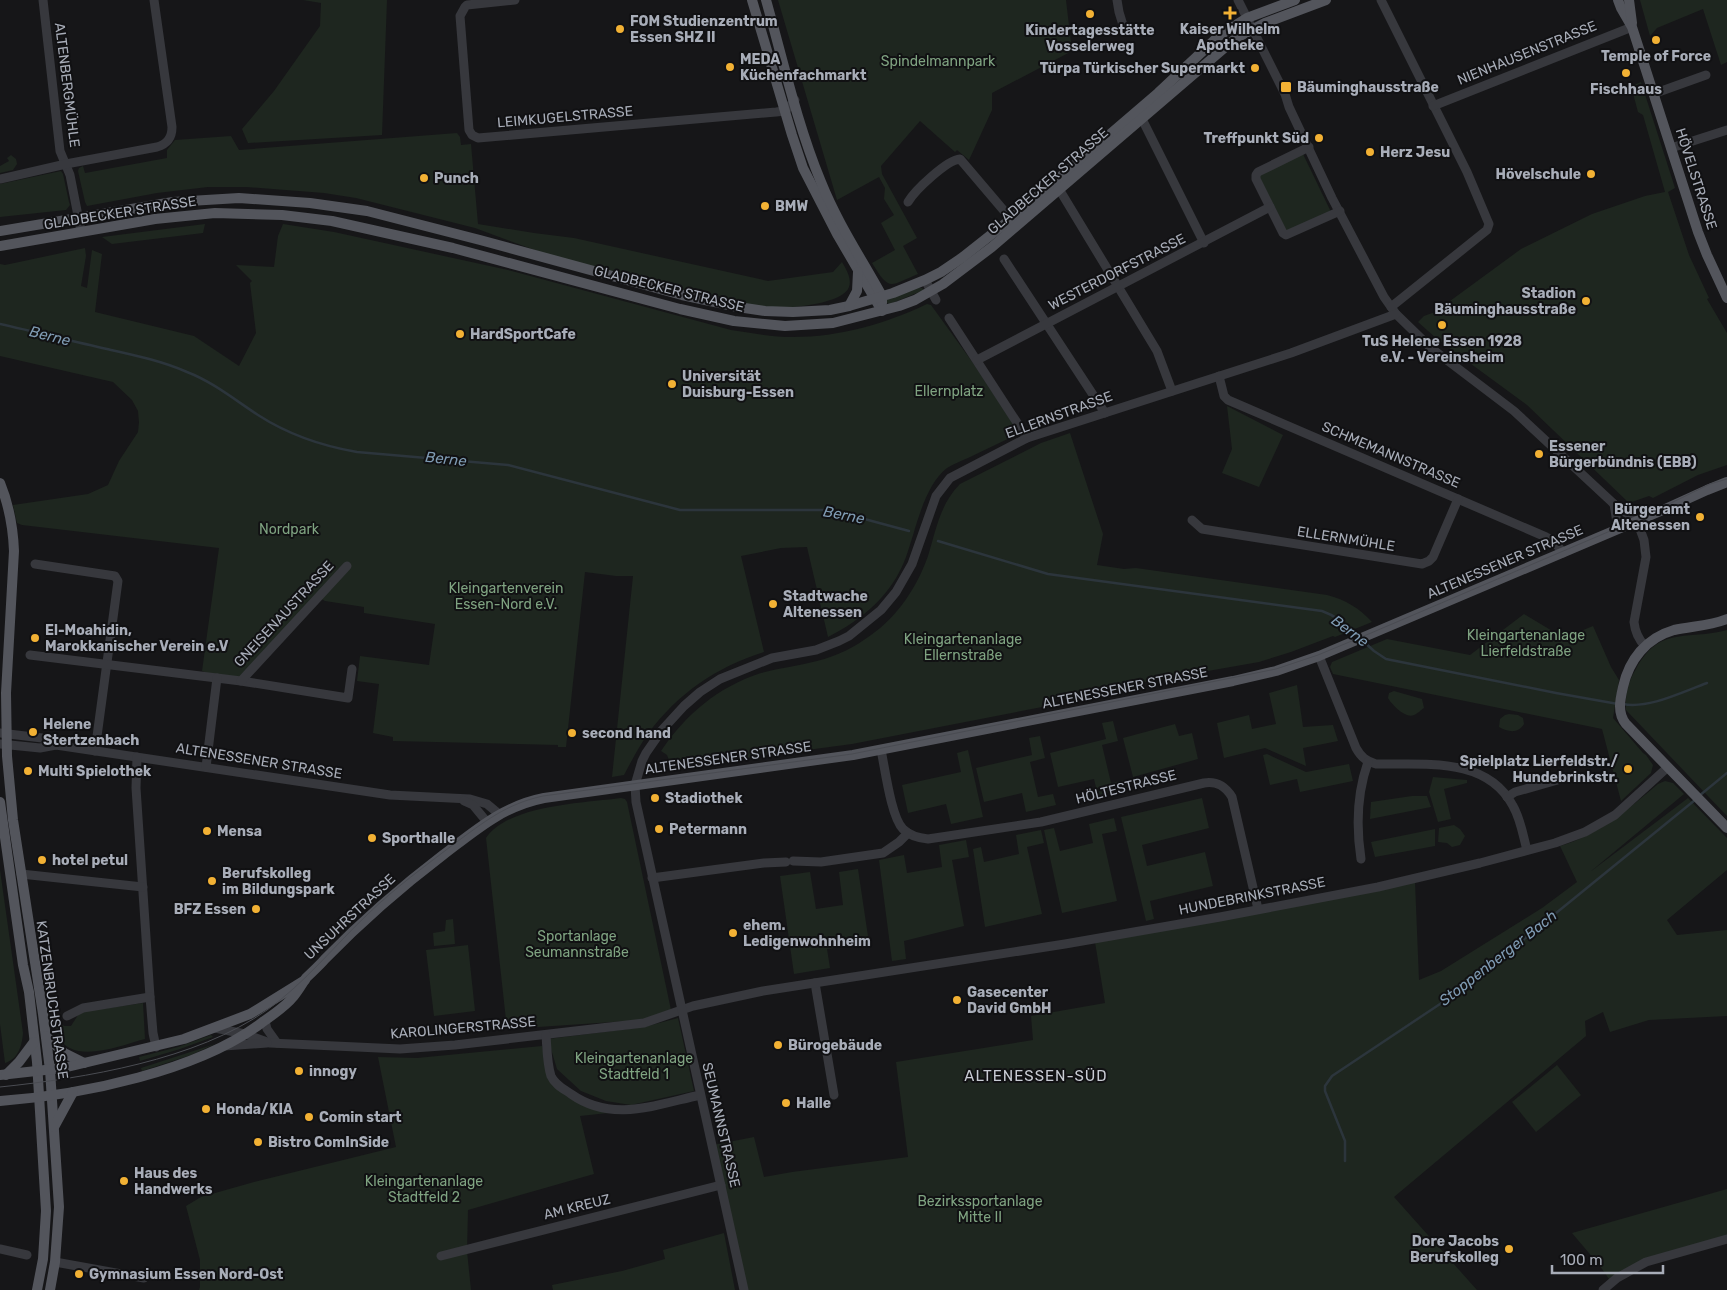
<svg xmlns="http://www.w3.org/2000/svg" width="1727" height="1290" font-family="Rubik,sans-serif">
<rect width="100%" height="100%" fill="#161618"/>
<!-- green -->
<g fill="#1e261f">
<polygon points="303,0 387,0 382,135 248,143 242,129 274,91 320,26 321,3"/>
<path d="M778,0H1066L1072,51L992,93V110L969,160L957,150L955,152L920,121L881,166L882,174L917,238L903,246L918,274C889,286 890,292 872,263L895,250L881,223L894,215L884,199L885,188L879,177L837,200Z"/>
<polygon points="1640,0 1727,0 1727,62 1721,65 1703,9 1657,28 1650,36"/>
<polygon points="1641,82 1675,188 1668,192 1689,255 1709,298 1707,299 1727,333 1727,465 1698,475 1653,498 1649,496 1629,503 1527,405 1437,339 1418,322 1424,316 1435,312 1521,249 1592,214 1645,196 1665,192 1643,115 1638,112 1631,86"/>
<path d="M457,133L460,137L461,145L471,144L478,224L534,233L574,238L768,281L833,272L842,262C846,269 852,278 849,287C843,305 783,309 766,308C757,308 748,306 739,305L570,263L475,228L356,198L324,193L246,187H208L157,193L87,206L85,202L78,171L79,168L83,166L85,173L167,158V150L175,140L231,136L239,150Z"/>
<polygon points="1303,154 1331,212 1289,232 1284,230 1259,178 1260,174"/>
<polygon points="11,155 16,159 17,164 13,170 0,173 0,166 9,161 7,158"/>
<polygon points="61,171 63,174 69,202 70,205 66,210 0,217 0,184"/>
<polygon points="205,224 203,233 112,244 102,237"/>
<path d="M283,224L334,232L508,270L731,330C752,333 772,337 793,337C840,337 885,324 927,304L931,305L973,363L1019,433C1002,442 985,450 968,458C961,461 953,464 947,468C923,487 916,530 906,557C892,595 863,619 828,637L807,547L781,548L741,556L764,652C716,667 677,694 647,735C638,748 631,762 624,775L612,777L633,576H616L585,572L566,747H558V745L393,741V737L373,733L379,684L357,681L360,656L429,665L435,624L364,613V607L325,601L320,598L241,680L217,677L202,671L219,548L22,525L17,523L13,505L88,494L108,485L119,461L138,432L139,422L138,411L132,400L113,382L0,356V264L5,265L85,248L86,256L81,286L87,288L92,250L102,254L95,312L194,336L239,366L256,333L250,283L252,281L236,265L274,267L278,236Z"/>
<polygon points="915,288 922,288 924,290 890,304 883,301"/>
<polygon points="1227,406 1283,435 1259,487 1222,473 1232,449"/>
<path d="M1070,433L1103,534L1097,565L1124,569L1136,568L1327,595C1346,600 1359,608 1372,622L1335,637L1333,636L1291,652L1259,662L1043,700L1042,707L852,744L672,768L667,755L661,751C686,714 718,687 761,673C779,668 798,666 817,661C837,656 855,647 871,635C898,616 917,587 928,556C936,530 940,504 960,484L1041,443Z"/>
<polygon points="1524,614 1564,638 1593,626 1611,667 1619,680 1613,718 1643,753 1646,755 1653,765 1651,773 1621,801 1602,729 1333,674 1330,667 1332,662 1387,639 1470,655"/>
<path d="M1727,630V816L1626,710C1625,695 1628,682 1636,669C1660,625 1686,641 1727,630Z"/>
<polygon points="1297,685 1303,727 1333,725 1338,741 1303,748 1306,766 1265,748 1224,758 1217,723 1249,715 1252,729 1276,724 1269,693"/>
<path d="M1394,691L1422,699L1424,708C1421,710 1417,714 1414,715C1406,719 1392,705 1388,698L1389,693Z"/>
<path d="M1509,714L1518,715L1523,718L1524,724C1518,734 1508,732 1499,727L1500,719L1505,715Z"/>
<polygon points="1113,721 1118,741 1102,745 1111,783 1125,780 1127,788 1098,796 1094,779 1058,787 1050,753 1106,739 1102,723"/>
<polygon points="1175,724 1179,736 1192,733 1198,759 1133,777 1123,738"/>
<polygon points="1040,736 1045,758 1030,762 1038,797 1053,794 1056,805 1026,812 1022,793 984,802 976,768 1032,755 1029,738"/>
<polygon points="968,750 983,817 951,824 946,804 908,813 902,785 961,772 957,753"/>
<polygon points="1267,754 1306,772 1349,764 1353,781 1300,792 1297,779 1270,785 1263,755"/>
<polygon points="1433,777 1467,780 1467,783 1444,789 1451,819 1438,822 1429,792"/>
<path d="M1665,781L1673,783L1684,794L1590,872L1688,798L1727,838V870L1667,920L1677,935L1727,930V1016L1649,1020L1610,1032L1603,1012L1585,1021L1586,1036L1394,1197L1477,1290H746L713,1145L754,1137L764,1177L792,1172L908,1157L896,1062L1033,1040L1031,1016L1105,1003L1095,942L1415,882L1419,980L1441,971L1542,908L1577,882L1560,846C1599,835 1628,809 1658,784Z"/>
<polygon points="1412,796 1427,796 1431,807 1370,819 1371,802"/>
<path d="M621,798L625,799L627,802L671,1010L643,1020L507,1029L486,838C508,805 584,803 621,798Z"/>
<polygon points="1202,798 1209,828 1142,845 1147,866 1205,852 1213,886 1150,901 1154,919 1146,921 1121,817"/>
<polygon points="1114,818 1117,831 1102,834 1117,901 1062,913 1044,830 1054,828 1060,851 1093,843 1089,824"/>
<polygon points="1454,825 1460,829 1465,836 1460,845 1452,847 1447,843 1438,842 1439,828"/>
<polygon points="1435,829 1435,846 1375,857 1371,842"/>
<polygon points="1041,830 1044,843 1027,847 1042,914 985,927 973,849 981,847 984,862 1019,854 1016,835"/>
<polygon points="966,840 969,857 952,860 964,926 904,941 906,959 892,961 879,860 904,855 907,873 942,867 939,845"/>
<polygon points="858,869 869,943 827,949 830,968 794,974 780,876 810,872 816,909 843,905 839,872"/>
<path d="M0,870L23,1033C22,1046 18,1059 5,1063L0,1024Z"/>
<polygon points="453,919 455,944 434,946 433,933 445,931 446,920"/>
<polygon points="468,945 475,1011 434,1016 426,950"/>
<path d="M143,1003L145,1039C121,1045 73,1066 58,1036C55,1031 55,1026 53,1021L58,1022L64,1026H71L80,1012Z"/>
<polygon points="678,1018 694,1091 631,1105 606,1101 581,1091 557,1069 548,1039 644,1027"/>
<polygon points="211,1035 213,1037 180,1049 140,1061 139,1057 178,1047"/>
<polygon points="215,1044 191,1055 142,1071 141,1068"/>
<polygon points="542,1046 549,1076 594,1108 608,1113 580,1116 594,1174 468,1210 467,1251 471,1290 199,1290 200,1287 200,1260 186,1206 201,1197 254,1182 396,1147 378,1057 417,1058"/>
<polygon points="1557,1065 1581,1095 1536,1132 1512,1102"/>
<polygon points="1727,1189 1727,1236 1666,1255 1611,1282 1600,1266 1572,1233"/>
<polygon points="724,1233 735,1290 553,1290 552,1285 622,1271 665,1259 663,1250"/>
</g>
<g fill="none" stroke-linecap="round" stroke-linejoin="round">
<!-- stream -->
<g stroke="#2c353c" stroke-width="2.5">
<path d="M0,324C36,332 71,341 107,349C134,355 162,361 187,372C213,382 235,400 258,415C289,435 322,446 357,452L508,465L680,510H831L909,531"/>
<path d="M938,541L1048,574L1322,611C1337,616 1347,626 1358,636"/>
<polyline points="1362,640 1374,651 1386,659 1556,693 1618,704"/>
<path d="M1623,704C1649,709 1682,692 1707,683"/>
<polyline points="1699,796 1727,773"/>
<polyline points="1345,1161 1345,1141 1325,1091 1325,1086 1332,1076 1449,998 1496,962 1695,800"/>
</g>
<!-- minor -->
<g stroke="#37383d" stroke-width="9">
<polyline points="43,0 60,151 70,175 81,231"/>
<polyline points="515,0 467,5 465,7 460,16 469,130 472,135 478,138 776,112 785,111 795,100"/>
<polyline points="1117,0 1119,12 1123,25"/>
<path d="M1238,0L1285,94L1289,107L1332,198L1384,297L1396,314L1431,348L1514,411L1614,504L1637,521L1644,540L1646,557L1634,622C1635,631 1638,639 1645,646"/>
<polyline points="1381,0 1467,172 1489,224 1487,230 1391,307"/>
<polyline points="1653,94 1706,75"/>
<polyline points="1433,106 1632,27"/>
<polyline points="1142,119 1204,243"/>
<polyline points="1309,147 1258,172 1256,175 1256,179 1283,233 1286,235 1340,211"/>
<polyline points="1671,148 1727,130"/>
<path d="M0,179L66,164L157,147C167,144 172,138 172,127L154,0"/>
<polyline points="1059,189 1157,351 1172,391"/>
<path d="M908,202C915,190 947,160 960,159L1011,219"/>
<polyline points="1004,259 1105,413"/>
<polyline points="925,280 936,300"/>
<polyline points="949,318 1027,438"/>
<polyline points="977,360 1270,207"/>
<polyline points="1219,376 1224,396 1228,400 1546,537 1554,541 1563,553"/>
<polyline points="1614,504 1618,529"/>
<polyline points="1192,520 1202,529 1422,564 1429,561 1433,557 1458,499"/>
<polyline points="35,564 115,576 118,581 95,751"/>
<polyline points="30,655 241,681 348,698 352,669"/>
<path d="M1319,656L1356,748C1361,757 1366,761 1376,764C1424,765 1487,756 1513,806C1521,820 1523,836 1527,850"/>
<polyline points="241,681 347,566"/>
<polyline points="0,733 42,738 56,745 390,795 470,799 487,804 499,814"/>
<polyline points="0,744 40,748 56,745"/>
<path d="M881,750C885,768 891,817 903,829C910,836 918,838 928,839L1041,822L1204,783C1217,781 1225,786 1232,797L1258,909"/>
<polyline points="137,757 136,788 150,997 153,1033 156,1047"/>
<polyline points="206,767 217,678"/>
<polyline points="1507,797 1515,792 1561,779"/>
<polyline points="464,801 473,805 487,822"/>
<path d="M1361,859C1356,826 1357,793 1368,762"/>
<polyline points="793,861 821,862 883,853 899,842 908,833"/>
<polyline points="21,874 143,887"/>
<polyline points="652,878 764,863 786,862"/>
<polyline points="815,983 834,1095"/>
<polyline points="67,1016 83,1008 150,997"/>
<polyline points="265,1021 267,1029 277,1043"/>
<polyline points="215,1028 245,1034 270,1043 400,1049 455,1045 644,1023 693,1006 763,991 1065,944 1220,917 1378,887 1480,863 1555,843 1585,832 1615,815 1668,767"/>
<path d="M546,1035C547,1048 547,1064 551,1076C555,1085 564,1089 571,1094C612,1123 655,1105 700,1095"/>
<polyline points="224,1046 267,1043"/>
<polyline points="0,1249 27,1255"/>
<polyline points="441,1256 721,1185"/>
<polyline points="55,1262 144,1278"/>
<polyline points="744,1290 636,802 635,785 642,761 646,753 662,730 684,706 700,692 720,679 772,658 816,650 839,641 849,636 881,610 896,592 912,564 936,496 950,478 1027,438 1291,353 1396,314"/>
<polyline points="1603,1290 1617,1278 1646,1262 1727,1239"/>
</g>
<!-- major -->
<g stroke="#53555c" stroke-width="10">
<polyline points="752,0 792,135 803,168 837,234 882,311"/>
<path d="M766,0C783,60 797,124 821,182C837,222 861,258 882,296V303"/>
<polyline points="1618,0 1621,8 1632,27 1698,232 1707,255 1727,298"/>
<polyline points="1629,0 1632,23"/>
<polyline points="0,231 173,202 239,198 310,203 367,211 402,220 480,240 682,295 738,307 765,311 793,312 830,310 849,306 893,293 925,280 941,272 963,257 1011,219 1158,93 1220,35 1247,18 1295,0"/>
<polyline points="0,246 155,219 215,213 282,215 332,221 453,248 680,309 734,321 785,326 833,323 899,306 915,300 943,284 992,247 1236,38 1265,23 1326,0"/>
<polyline points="849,306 857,291 858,272"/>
<path d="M0,483C9,505 13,527 14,551L6,693L7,756L13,820L43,1014L50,1070L59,1207L55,1262L50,1290"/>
<path d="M1727,619C1710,626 1692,626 1674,630C1646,638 1629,660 1623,687C1620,700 1617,713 1626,724L1727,828"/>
<polyline points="0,802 23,965 29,992 37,1062 46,1211 43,1259 37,1290"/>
<polyline points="46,1036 64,1053 84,1063"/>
<polyline points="0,1075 63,1068 184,1039 250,1014 305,980"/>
<polyline points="6,1075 19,1062 34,1042"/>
<path d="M0,1101C81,1095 200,1071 264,1021C274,1014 286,1006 293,997C298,991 302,984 306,978C312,972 319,966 325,959C362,921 401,887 443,855C476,830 503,806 544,798L853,755L1233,681L1276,671L1319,656L1663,510L1707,490L1727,482"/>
<polyline points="54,1127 73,1092"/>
</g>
<!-- tram -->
<path stroke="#4a4c52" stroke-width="1" d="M0,1087C86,1078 196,1060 267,1010C305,983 335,945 369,913C395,888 425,866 454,844C484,822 506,804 543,796L852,754L1276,669L1318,655L1371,633L1636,520L1710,484L1727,479"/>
</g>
<!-- markers -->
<g fill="#f2b134" stroke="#111113" stroke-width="2">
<path d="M1227.5 5.5h5v5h5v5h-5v5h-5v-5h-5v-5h5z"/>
<circle cx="1090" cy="14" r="5"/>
<circle cx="620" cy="29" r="5"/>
<circle cx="1656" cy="40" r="5"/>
<circle cx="730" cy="67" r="5"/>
<circle cx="1255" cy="68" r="5"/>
<circle cx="1626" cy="73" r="5"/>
<rect x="1280" y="81" width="12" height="12" rx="2.5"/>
<circle cx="1319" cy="138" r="5"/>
<circle cx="1370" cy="152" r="5"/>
<circle cx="1591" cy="174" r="5"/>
<circle cx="424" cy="178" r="5"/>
<circle cx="765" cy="206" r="5"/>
<circle cx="1586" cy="301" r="5"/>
<circle cx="1442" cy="325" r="5"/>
<circle cx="460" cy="334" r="5"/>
<circle cx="672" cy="384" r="5"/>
<circle cx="1539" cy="454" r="5"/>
<circle cx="1700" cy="517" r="5"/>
<circle cx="773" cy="604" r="5"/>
<circle cx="35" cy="638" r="5"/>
<circle cx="33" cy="732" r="5"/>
<circle cx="572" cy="733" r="5"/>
<circle cx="1628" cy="769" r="5"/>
<circle cx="28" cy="771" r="5"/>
<circle cx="655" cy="798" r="5"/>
<circle cx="659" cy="829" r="5"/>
<circle cx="207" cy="831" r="5"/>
<circle cx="372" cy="838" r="5"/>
<circle cx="42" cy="860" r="5"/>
<circle cx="212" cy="881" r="5"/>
<circle cx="256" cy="909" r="5"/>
<circle cx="733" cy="933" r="5"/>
<circle cx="957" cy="1000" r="5"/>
<circle cx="778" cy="1045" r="5"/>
<circle cx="299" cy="1071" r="5"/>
<circle cx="786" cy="1103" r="5"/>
<circle cx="206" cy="1109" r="5"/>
<circle cx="309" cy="1117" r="5"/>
<circle cx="258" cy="1142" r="5"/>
<circle cx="124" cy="1181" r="5"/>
<circle cx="1509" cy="1249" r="5"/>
<circle cx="79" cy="1274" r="5"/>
</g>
<g text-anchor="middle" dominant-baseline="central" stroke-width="4" stroke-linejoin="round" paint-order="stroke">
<!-- poi labels -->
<g font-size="14" font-weight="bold" fill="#a8adb8" stroke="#111113" text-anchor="start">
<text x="630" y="21">FOM Studienzentrum<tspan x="630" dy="16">Essen SHZ II</tspan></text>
<text x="1230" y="29" text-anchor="middle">Kaiser Wilhelm<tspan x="1230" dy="16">Apotheke</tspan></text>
<text x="1090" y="30" text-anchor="middle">Kindertagesstätte<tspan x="1090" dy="16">Vosselerweg</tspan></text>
<text x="1656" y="56" text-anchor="middle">Temple of Force</text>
<text x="740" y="59">MEDA<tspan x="740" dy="16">Küchenfachmarkt</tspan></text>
<text x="1245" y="68" text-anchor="end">Türpa Türkischer Supermarkt</text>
<text x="1297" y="87">Bäuminghausstraße</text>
<text x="1626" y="89" text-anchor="middle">Fischhaus</text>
<text x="1309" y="138" text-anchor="end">Treffpunkt Süd</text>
<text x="1380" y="152">Herz Jesu</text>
<text x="1581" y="174" text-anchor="end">Hövelschule</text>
<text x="434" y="178">Punch</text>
<text x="775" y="206">BMW</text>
<text x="1576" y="293" text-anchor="end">Stadion<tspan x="1576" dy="16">Bäuminghausstraße</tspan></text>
<text x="470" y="334">HardSportCafe</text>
<text x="1442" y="341" text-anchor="middle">TuS Helene Essen 1928<tspan x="1442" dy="16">e.V. - Vereinsheim</tspan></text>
<text x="682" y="376">Universität<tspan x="682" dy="16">Duisburg-Essen</tspan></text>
<text x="1549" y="446">Essener<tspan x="1549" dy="16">Bürgerbündnis (EBB)</tspan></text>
<text x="1690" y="509" text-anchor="end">Bürgeramt<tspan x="1690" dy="16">Altenessen</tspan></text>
<text x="783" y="596">Stadtwache<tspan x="783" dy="16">Altenessen</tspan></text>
<text x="45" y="630">El-Moahidin,<tspan x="45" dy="16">Marokkanischer Verein e.V</tspan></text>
<text x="43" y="724">Helene<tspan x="43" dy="16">Stertzenbach</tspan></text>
<text x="582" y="733">second hand</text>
<text x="1618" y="761" text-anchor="end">Spielplatz Lierfeldstr./<tspan x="1618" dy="16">Hundebrinkstr.</tspan></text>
<text x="38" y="771">Multi Spielothek</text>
<text x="665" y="798">Stadiothek</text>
<text x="669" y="829">Petermann</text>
<text x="217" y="831">Mensa</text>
<text x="382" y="838">Sporthalle</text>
<text x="52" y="860">hotel petul</text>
<text x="222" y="873">Berufskolleg<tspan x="222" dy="16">im Bildungspark</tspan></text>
<text x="246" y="909" text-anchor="end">BFZ Essen</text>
<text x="743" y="925">ehem.<tspan x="743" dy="16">Ledigenwohnheim</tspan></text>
<text x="967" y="992">Gasecenter<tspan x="967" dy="16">David GmbH</tspan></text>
<text x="788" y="1045">Bürogebäude</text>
<text x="309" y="1071">innogy</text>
<text x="796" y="1103">Halle</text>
<text x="216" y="1109">Honda/KIA</text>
<text x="319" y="1117">Comin start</text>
<text x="268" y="1142">Bistro ComInSide</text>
<text x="134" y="1173">Haus des<tspan x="134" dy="16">Handwerks</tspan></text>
<text x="1499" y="1241" text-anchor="end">Dore Jacobs<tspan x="1499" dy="16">Berufskolleg</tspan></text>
<text x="89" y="1274">Gymnasium Essen Nord-Ost</text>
</g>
<!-- street labels -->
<g font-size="14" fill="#a8adb8" stroke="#111113">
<text transform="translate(1527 53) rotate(-22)">NIENHAUSENSTRASSE</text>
<text transform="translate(67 85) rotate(83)">ALTENBERGMÜHLE</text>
<text transform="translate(565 117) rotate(-5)">LEIMKUGELSTRASSE</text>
<text transform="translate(1696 179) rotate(72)">HÖVELSTRASSE</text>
<text transform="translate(1048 181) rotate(-41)">GLADBECKER STRASSE</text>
<text transform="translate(120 213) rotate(-9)">GLADBECKER STRASSE</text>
<text transform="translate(1117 272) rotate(-27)">WESTERDORFSTRASSE</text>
<text transform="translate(669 289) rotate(14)">GLADBECKER STRASSE</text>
<text transform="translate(1059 415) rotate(-20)">ELLERNSTRASSE</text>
<text transform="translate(1391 455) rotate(23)">SCHMEMANNSTRASSE</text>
<text transform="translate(1346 539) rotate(9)">ELLERNMÜHLE</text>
<text transform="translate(1505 562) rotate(-23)">ALTENESSENER STRASSE</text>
<text transform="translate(284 614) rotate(-47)">GNEISENAUSTRASSE</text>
<text transform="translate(1125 688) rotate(-11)">ALTENESSENER STRASSE</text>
<text transform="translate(728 758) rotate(-8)">ALTENESSENER STRASSE</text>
<text transform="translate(259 761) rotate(9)">ALTENESSENER STRASSE</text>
<text transform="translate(1126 787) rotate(-14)">HÖLTESTRASSE</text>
<text transform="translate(1252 896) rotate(-11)">HUNDEBRINKSTRASSE</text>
<text transform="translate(350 917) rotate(-43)">UNSUHRSTRASSE</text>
<text transform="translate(52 1000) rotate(82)">KATZENBRUCHSTRASSE</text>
<text transform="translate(463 1028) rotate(-5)">KAROLINGERSTRASSE</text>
<text transform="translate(721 1125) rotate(77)">SEUMANNSTRASSE</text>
<text transform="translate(577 1207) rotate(-14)">AM KREUZ</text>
</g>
<!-- park labels -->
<g font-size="14" fill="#7fa381" stroke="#111113">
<text x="938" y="61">Spindelmannpark</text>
<text x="949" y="391">Ellernplatz</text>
<text x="289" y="529">Nordpark</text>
<text x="506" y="588">Kleingartenverein<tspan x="506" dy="16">Essen-Nord e.V.</tspan></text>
<text x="1526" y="635">Kleingartenanlage<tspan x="1526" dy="16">Lierfeldstraße</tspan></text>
<text x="963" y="639">Kleingartenanlage<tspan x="963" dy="16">Ellernstraße</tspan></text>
<text x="577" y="936">Sportanlage<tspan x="577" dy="16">Seumannstraße</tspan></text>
<text x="634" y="1058">Kleingartenanlage<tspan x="634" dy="16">Stadtfeld 1</tspan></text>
<text x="424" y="1181">Kleingartenanlage<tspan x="424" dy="16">Stadtfeld 2</tspan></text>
<text x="980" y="1201">Bezirkssportanlage<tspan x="980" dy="16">Mitte II</tspan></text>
</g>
<!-- water labels -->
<g font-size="15" font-style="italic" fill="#7f9bb3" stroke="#111113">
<text transform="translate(50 336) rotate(14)">Berne</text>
<text transform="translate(446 459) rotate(6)">Berne</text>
<text transform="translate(844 515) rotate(11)">Berne</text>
<text transform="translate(1350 631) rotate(37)">Berne</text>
<text transform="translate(1498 958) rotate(-38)">Stoppenberger Bach</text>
</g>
<!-- neighbourhood labels -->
<g font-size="15" letter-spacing="1" fill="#c9ccd4" stroke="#111113">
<text x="1036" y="1076">ALTENESSEN-SÜD</text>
</g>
</g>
<!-- scale -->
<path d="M1552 1265v8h111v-8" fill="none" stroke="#a8adb8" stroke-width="2.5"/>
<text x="1560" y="1265" font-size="15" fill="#a8adb8" stroke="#111113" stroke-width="4" paint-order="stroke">100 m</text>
</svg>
